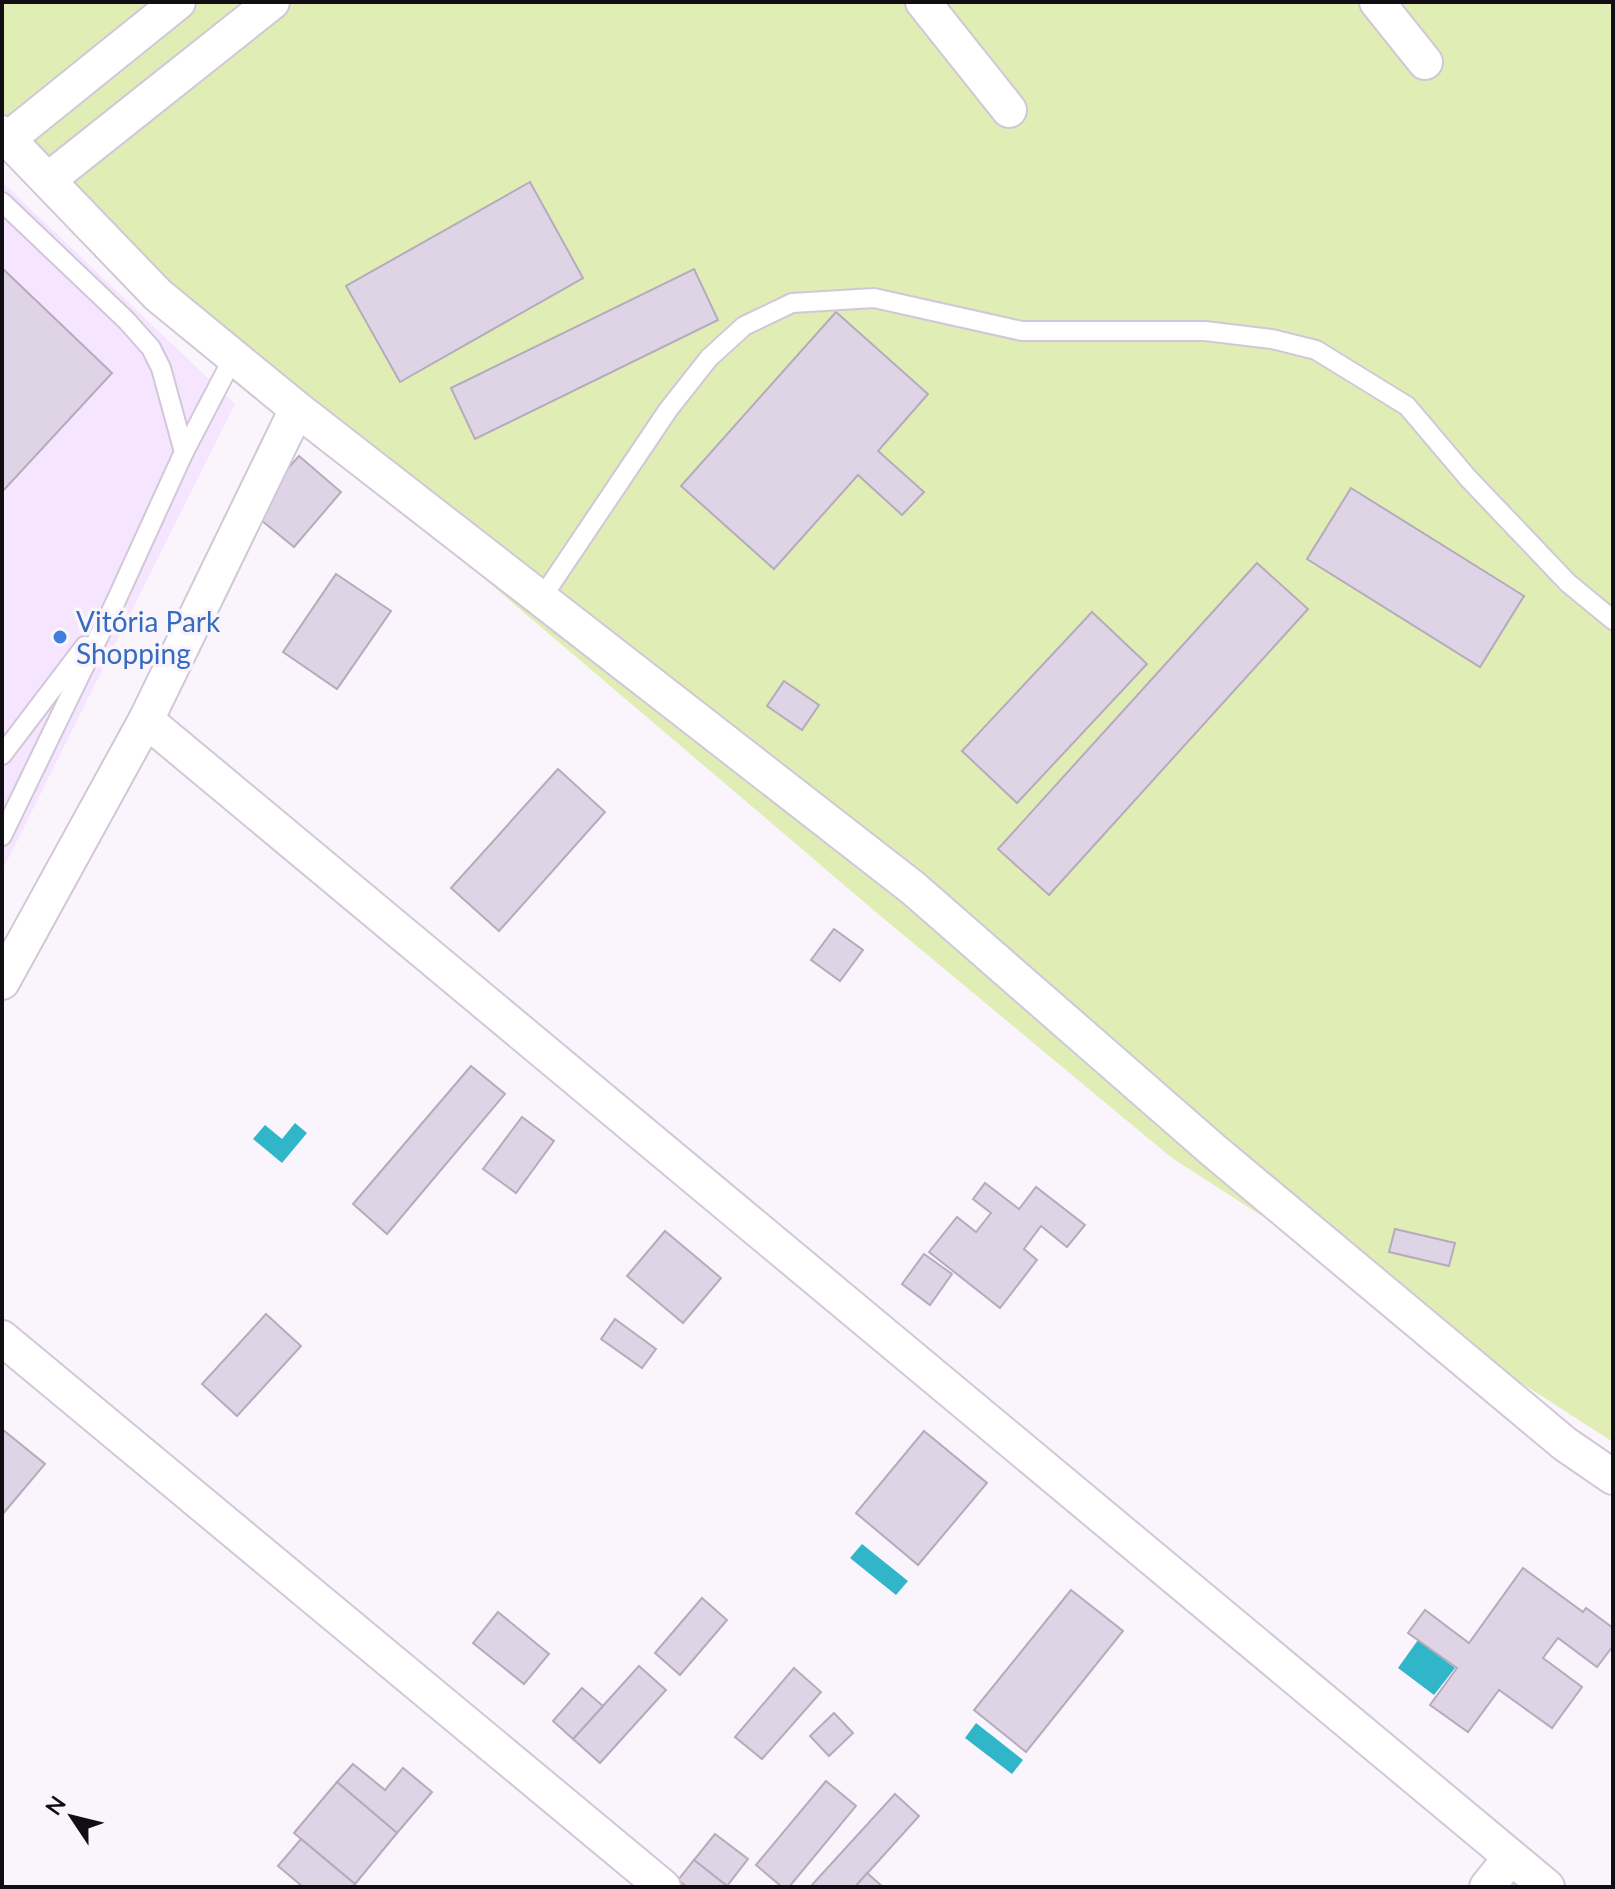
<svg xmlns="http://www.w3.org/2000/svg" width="1615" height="1889" font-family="Lato,sans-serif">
<rect width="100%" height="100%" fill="#faf5fd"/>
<!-- built -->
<polygon fill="#f5e5fe" points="2,182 235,404 2,871"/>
<!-- green -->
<polygon fill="#e0edb5" points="2,2 1613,2 1613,1442 1172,1158 877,913 151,295 2,138"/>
<!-- water -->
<g fill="#31b6c9">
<polygon points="295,1123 307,1133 282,1163 253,1139 265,1125 282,1139"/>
<polygon points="862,1544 908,1581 896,1595 850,1558"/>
<polygon points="1418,1640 1455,1668 1434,1695 1398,1668"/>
<polygon points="976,1723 1023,1760 1012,1774 965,1738"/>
</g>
<!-- building -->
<g fill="#dfd4e5" stroke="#b6abbc" stroke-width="2">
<polygon points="530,182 583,278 400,382 346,286"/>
<polygon points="2,268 112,373 2,492"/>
<polygon points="694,269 718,320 475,439 451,388"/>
<polygon points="836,312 928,394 878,451 924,492 902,515 858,475 774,569 681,486"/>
<polygon points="299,456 341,492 294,547 250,511"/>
<polygon points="1351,488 1524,596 1480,667 1307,559"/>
<polygon points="1257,563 1308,609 1049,895 998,849"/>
<polygon points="336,574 391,611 337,689 283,652"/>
<polygon points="1092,612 1147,664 1017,803 962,751"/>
<polygon points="784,681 819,705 802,730 767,706"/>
<polygon points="558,769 605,812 499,931 451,888"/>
<polygon points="834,929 863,950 840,981 811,960"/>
<polygon points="471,1066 505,1094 387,1234 353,1204"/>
<polygon points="522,1117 554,1141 516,1193 483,1169"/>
<polygon points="985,1183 1019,1209 1036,1187 1085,1225 1067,1247 1041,1226 1024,1249 1037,1260 1000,1308 929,1252 957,1217 976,1232 991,1213 973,1199"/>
<polygon points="1395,1229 1455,1243 1449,1266 1389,1252"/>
<polygon points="665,1231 721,1278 683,1323 627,1276"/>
<polygon points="924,1254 952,1274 930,1305 902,1284"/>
<polygon points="266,1314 301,1346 237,1416 202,1384"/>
<polygon points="615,1319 656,1349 642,1368 601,1339"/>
<polygon points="2,1429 45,1464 2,1515"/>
<polygon points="924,1431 987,1483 918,1565 856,1513"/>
<polygon points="1523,1568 1583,1612 1586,1608 1613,1628 1613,1646 1597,1667 1558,1638 1543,1658 1582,1687 1552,1728 1499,1690 1468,1732 1430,1705 1457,1668 1408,1633 1425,1610 1469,1643"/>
<polygon points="1071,1590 1123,1631 1026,1752 974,1710"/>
<polygon points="702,1598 727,1620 680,1675 655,1653"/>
<polygon points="498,1612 549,1654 524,1684 473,1643"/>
<polygon points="639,1666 666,1690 600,1763 573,1739"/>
<polygon points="794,1668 821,1692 762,1759 735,1737"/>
<polygon points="582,1688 603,1706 573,1739 553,1721"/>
<polygon points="834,1713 853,1733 829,1756 810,1736"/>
<polygon points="353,1764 385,1790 403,1768 432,1792 397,1833 337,1782"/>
<polygon points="826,1781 856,1806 789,1887 782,1887 756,1865"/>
<polygon points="337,1782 397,1833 355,1884 294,1833"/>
<polygon points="895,1794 919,1816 855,1887 810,1887"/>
<polygon points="715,1834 748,1859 727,1886 694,1860"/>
<polygon points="301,1839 355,1884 352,1887 303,1887 278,1866"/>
<polygon points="694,1860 727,1886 726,1887 687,1887 678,1880"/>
<polygon points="867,1873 883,1887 855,1887"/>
</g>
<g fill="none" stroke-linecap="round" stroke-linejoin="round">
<!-- service casing -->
<g stroke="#d2c7d8" stroke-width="22">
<g id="service">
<polyline points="2,202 126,320 151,348 161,368 184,452"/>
<polyline points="541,599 668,410 709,358 744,326 792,303 874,298 1022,331 1205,331 1272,339 1316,350 1407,406 1468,478 1568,583 1613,620"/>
<polyline points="2,755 85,646"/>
<polyline points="2,836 115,603 184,452 234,356"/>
</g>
</g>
<!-- minor casing -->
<g stroke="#d2c7d8" stroke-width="38">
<g id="minor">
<polyline points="923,2 1009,110"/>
<polyline points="1377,2 1425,62"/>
<polyline points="2,133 158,295 297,409 913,888 1213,1150 1565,1444 1613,1477"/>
<polyline points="8,139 178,2"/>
<polyline points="48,180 272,2"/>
<polyline points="146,720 1547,1887"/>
<polyline points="2,982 146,720 297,409"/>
<polyline points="2,1338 663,1887"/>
<polyline points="1487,1887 1511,1857"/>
</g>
</g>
<!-- service -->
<use href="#service" stroke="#fff" stroke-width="18"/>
<!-- minor -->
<use href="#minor" stroke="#fff" stroke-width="34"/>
</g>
<!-- markers -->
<circle fill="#3f7fe0" stroke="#faf5fd" stroke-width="3" cx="60" cy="637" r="8"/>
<g text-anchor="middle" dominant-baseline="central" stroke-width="7" stroke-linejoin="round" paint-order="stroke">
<!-- shop labels -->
<g font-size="28" fill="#366cbe" stroke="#faf5fd" text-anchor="start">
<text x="76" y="621">Vitória Park<tspan x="76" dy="32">Shopping</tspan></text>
</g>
</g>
<!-- border -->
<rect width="1615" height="1889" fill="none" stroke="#110d13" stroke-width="8"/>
<!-- north arrow -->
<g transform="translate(72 1817) rotate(305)" stroke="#faf5fd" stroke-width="6" paint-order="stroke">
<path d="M0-6L14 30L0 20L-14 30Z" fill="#110d13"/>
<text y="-12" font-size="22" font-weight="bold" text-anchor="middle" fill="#110d13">N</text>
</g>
</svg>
